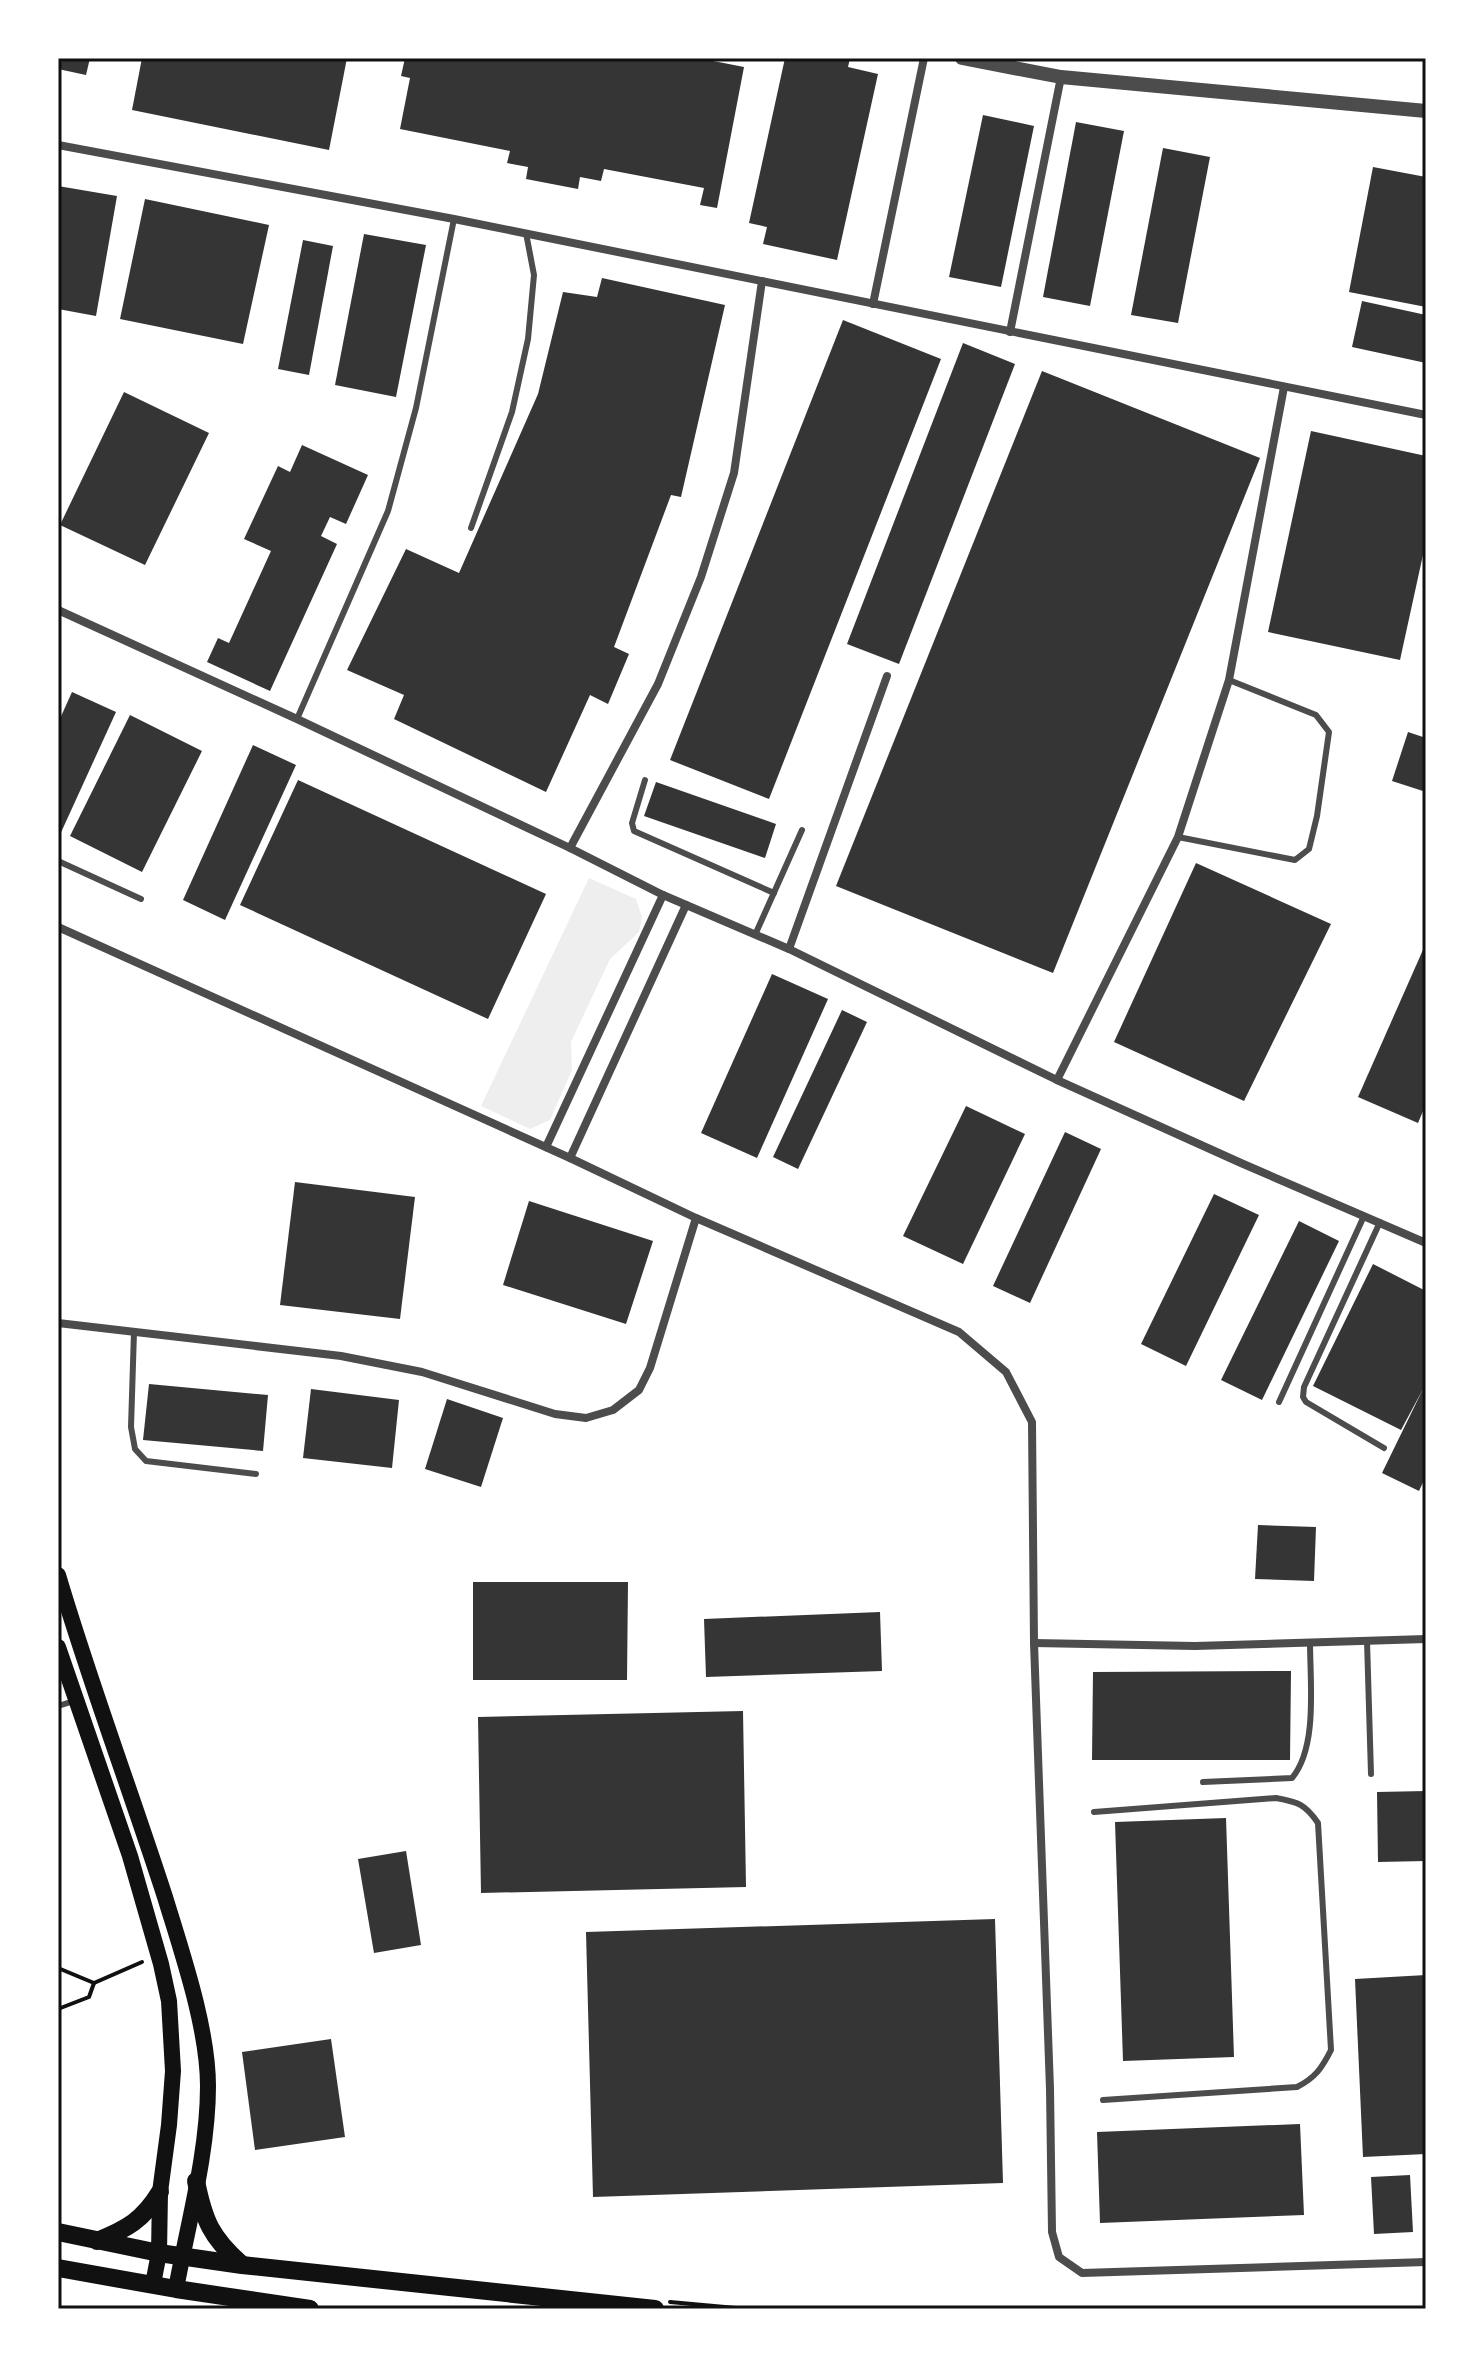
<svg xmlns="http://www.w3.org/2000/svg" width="1484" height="2367" font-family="'IBM Plex Sans',sans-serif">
<rect width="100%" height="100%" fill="#fff"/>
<!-- green -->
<polygon fill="#eee" points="589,878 636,899 642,917 639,932 610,959 571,1042 572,1070 550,1120 530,1129 481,1106"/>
<!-- building -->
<g fill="#353535">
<polygon points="58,58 90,58 86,75 58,69"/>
<polygon points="142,58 347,58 329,150 132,110"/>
<polygon points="405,58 698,58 744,67 717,208 700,205 704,188 604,169 601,181 580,177 578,189 526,179 528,167 507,163 510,151 400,129 410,78 401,76"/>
<polygon points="785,58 850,58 848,67 878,74 837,260 763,244 767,227 749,223"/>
<polygon points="983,115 1034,126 1001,287 949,277"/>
<polygon points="1076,122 1124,131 1090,306 1043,297"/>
<polygon points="1163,148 1210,157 1178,323 1131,315"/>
<polygon points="1373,167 1426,177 1426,307 1349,292"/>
<polygon points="58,186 117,196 96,316 58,309"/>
<polygon points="145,199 269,225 243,344 120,319"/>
<polygon points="364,234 426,245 396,397 335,385"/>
<polygon points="303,240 333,246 309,375 278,369"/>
<polygon points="602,278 725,305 681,497 671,495 614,647 629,654 608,704 590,695 546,792 394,719 404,695 347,670 406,549 459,573 538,394 563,292 597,297"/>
<polygon points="1362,301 1426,315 1426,363 1352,347"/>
<polygon points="843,320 941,359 769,799 670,760"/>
<polygon points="963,343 1015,364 899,664 847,644"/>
<polygon points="1042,371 1260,458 1053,973 836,886"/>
<polygon points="124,392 209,433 145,565 60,525"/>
<polygon points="1311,431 1426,456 1426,541 1400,660 1268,632"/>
<polygon points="302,445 368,475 346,524 330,517 321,536 337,544 270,691 207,662 218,638 229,643 271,551 244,539 278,466 290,472"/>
<polygon points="72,692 116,712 58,839 58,723"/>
<polygon points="130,715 202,751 142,872 70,836"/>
<polygon points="1408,732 1426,738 1426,792 1392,781"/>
<polygon points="253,745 296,765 225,920 183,900"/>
<polygon points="298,780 546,894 488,1019 240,905"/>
<polygon points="656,782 776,824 765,858 644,816"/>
<polygon points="1196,863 1331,924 1244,1101 1114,1042"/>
<polygon points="1426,943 1426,1104 1418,1123 1358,1097"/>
<polygon points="772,974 828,999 757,1158 701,1133"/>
<polygon points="842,1010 867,1022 798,1169 773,1157"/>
<polygon points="966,1106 1025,1134 963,1264 903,1236"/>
<polygon points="1065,1132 1101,1149 1030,1303 993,1286"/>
<polygon points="295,1182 415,1197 400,1319 280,1305"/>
<polygon points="1214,1194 1259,1215 1186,1366 1141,1344"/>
<polygon points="529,1201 653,1241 626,1324 503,1285"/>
<polygon points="1299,1221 1339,1241 1262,1400 1221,1380"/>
<polygon points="1373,1264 1426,1291 1426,1476 1419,1491 1382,1473 1423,1389 1401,1430 1313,1386"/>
<polygon points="149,1384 268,1395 263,1451 143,1440"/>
<polygon points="311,1389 399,1400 392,1468 303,1458"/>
<polygon points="447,1399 503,1418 481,1487 425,1469"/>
<polygon points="1258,1525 1316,1527 1314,1581 1255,1579"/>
<polygon points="473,1582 628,1582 627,1680 473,1680"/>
<polygon points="880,1612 882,1671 706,1677 704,1619"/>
<polygon points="1291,1671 1290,1760 1092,1760 1093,1672"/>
<polygon points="743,1711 746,1887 481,1893 478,1717"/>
<polygon points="1426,1791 1426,1861 1378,1862 1377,1792"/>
<polygon points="1226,1818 1234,2057 1123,2061 1115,1822"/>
<polygon points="406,1851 421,1945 374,1953 358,1859"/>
<polygon points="995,1919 1003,2183 593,2197 586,1932"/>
<polygon points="1426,1975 1426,2154 1363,2157 1355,1979"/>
<polygon points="331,2039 345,2137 255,2150 242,2052"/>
<polygon points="1300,2124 1304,2215 1100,2223 1097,2132"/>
<polygon points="1410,2175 1413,2232 1374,2234 1371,2177"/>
</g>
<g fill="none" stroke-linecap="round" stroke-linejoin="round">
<!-- path -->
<g stroke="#111" stroke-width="4">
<polyline points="58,1968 94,1983 142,1962"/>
<polyline points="58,2009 89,1997 94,1983"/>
<polyline points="670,2302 747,2309"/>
</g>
<!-- service -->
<g stroke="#4c4c4c" stroke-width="6">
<polyline points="471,528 512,412 528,339 534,275 526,233"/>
<polyline points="297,719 388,511 416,408 454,219"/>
<polyline points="645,780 632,823 634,831 774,893"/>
<polyline points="1178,837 1295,860 1309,849 1317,816 1329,732 1316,715 1229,680"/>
<polyline points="58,861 141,899"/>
<polyline points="755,935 802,830"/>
<polyline points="1380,1222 1304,1387 1303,1397 1306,1402 1384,1448"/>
<polyline points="134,1332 131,1427 135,1449 146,1461 256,1474"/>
<polyline points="1279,1402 1364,1216"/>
<polyline points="1367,1641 1371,1774"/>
<polyline points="58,1706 74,1701"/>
<path d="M1203,1782L1292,1778C1318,1747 1310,1682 1310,1642"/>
<path d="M1094,1812L1276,1798C1298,1802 1305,1804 1318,1823L1331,2050C1322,2068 1315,2078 1297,2087L1103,2100"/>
</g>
<!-- minor -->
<g stroke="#4c4c4c" stroke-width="8">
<polyline points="58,145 454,219 1426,415"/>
<polyline points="873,304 924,58"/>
<polyline points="1010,332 1061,77"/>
<polyline points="58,610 297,719 570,848 663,895 789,949 1057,1080 1241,1163 1426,1243"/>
<polyline points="570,848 658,684 701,577 734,473 762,281"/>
<polyline points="58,927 570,1158 696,1218 959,1332 1006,1372 1032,1422 1034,1643 1050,2089 1052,2232 1059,2257 1082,2273 1426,2262"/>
<polyline points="789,949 887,676"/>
<polyline points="1057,1080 1178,837 1229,680 1284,387"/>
<polyline points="546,1147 663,895"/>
<polyline points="570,1158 686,905"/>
<polyline points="58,1323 341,1356 422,1372 555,1414 586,1418 613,1410 639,1390 650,1368 696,1218"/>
<polyline points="1034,1643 1195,1646 1426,1639"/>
</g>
<!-- tertiary -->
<polyline stroke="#4c4c4c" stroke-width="14" points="962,58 1061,77 1426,111"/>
<!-- secondary -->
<g stroke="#111" stroke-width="16">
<path d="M58,1575C90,1683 130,1789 165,1897C182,1953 208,2028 208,2086C208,2153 188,2223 176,2289"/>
<polyline points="58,1647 130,1856 161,1964 169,2001 173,2071 169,2125 160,2192 159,2253 153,2284"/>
</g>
<!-- primary -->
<g stroke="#111" stroke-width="18">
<path d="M196,2181C204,2221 211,2237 241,2264"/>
<polyline points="58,2232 159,2253 242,2265 655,2309"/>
<path d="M97,2241C127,2229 143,2220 160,2192"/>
<polyline points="58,2268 176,2289 310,2309"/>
</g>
</g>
<!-- border -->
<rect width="1484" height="2367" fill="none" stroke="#ffffff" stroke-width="120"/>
<rect x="60" y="60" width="1364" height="2247" fill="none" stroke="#111" stroke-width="3"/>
</svg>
